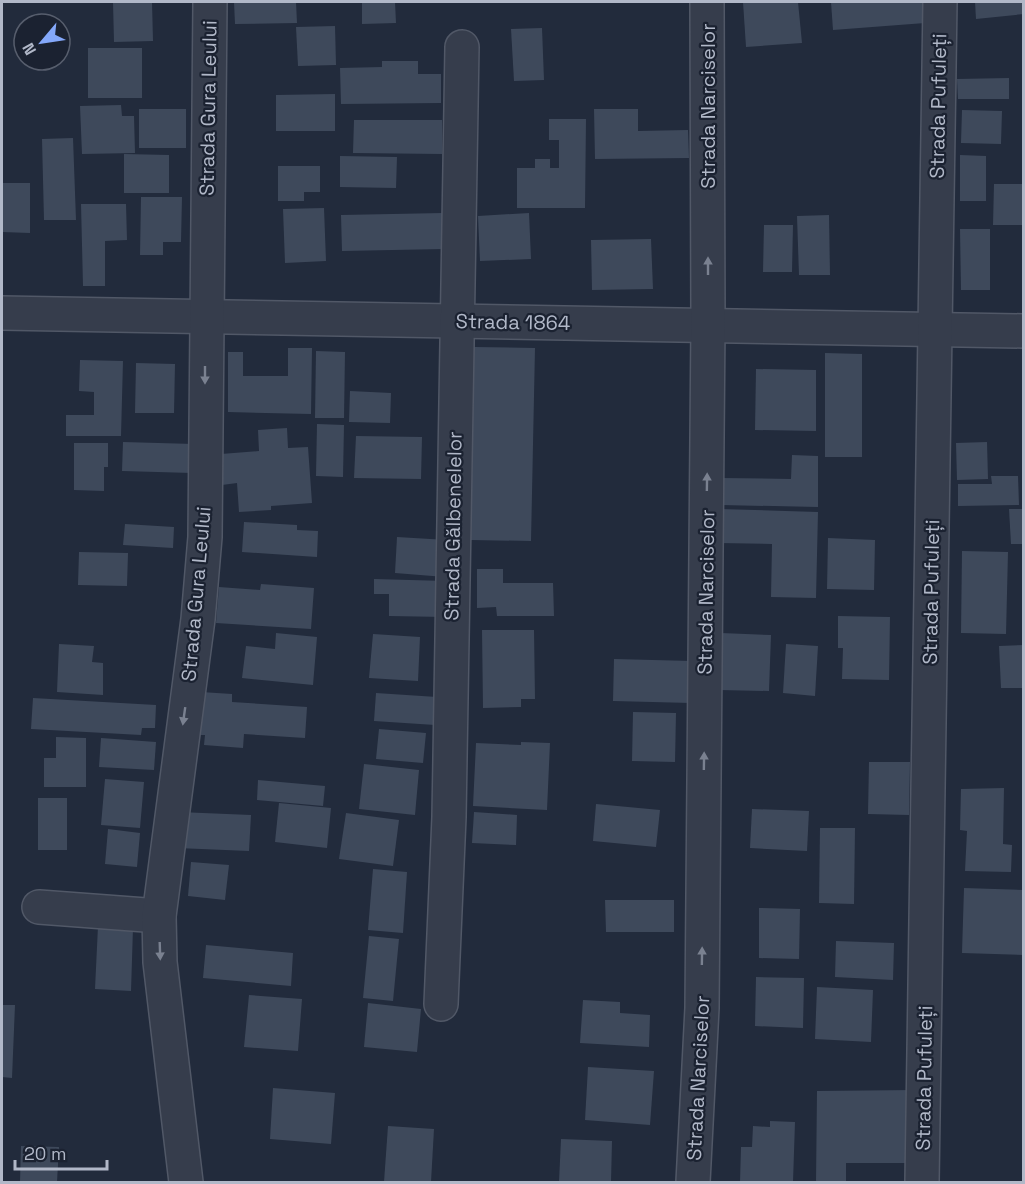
<svg xmlns="http://www.w3.org/2000/svg" width="1025" height="1184" font-family="'Space Grotesk',sans-serif">
<rect width="100%" height="100%" fill="#222b3c"/>
<!-- building -->
<g fill="#3e495b">
<polygon points="113,2 152,2 153,41 114,42"/>
<polygon points="234,2 296,2 297,23 235,24"/>
<polygon points="362,2 395,2 396,23 362,24"/>
<polygon points="743,2 798,2 802,43 746,47"/>
<polygon points="831,2 923,2 925,23 833,30"/>
<polygon points="975,2 1024,2 1024,14 976,19"/>
<polygon points="335,26 336,65 298,66 296,27"/>
<polygon points="542,28 544,80 514,81 511,29"/>
<rect x="88" y="48" width="54" height="50"/>
<polygon points="382,61 418,61 418,74 441,74 441,103 341,104 340,68 382,67"/>
<polygon points="1009,78 1009,99 958,99 957,79"/>
<polygon points="335,94 335,131 276,131 276,95"/>
<polygon points="121,105 122,116 134,116 135,153 82,154 80,106"/>
<rect x="139" y="109" width="47" height="39"/>
<polygon points="594,109 638,109 638,131 688,130 689,158 595,159"/>
<polygon points="962,110 1002,111 1001,144 961,143"/>
<polygon points="549,119 586,119 585,208 517,208 517,168 535,168 535,159 550,159 550,168 559,168 559,140 549,140"/>
<polygon points="354,120 442,120 442,154 353,153"/>
<polygon points="73,138 76,220 44,220 42,139"/>
<polygon points="124,154 169,155 169,193 124,193"/>
<polygon points="960,155 986,156 986,201 960,201"/>
<polygon points="340,156 397,157 396,188 340,187"/>
<polygon points="278,166 320,166 320,192 304,192 304,201 278,201"/>
<polygon points="2,183 30,183 30,233 2,232"/>
<polygon points="994,184 1024,184 1024,225 993,225"/>
<polygon points="141,197 182,197 181,242 163,242 163,255 140,255"/>
<polygon points="81,204 126,204 127,240 105,241 105,286 83,286"/>
<polygon points="324,208 326,261 285,263 283,209"/>
<polygon points="443,213 444,249 342,251 341,215"/>
<polygon points="529,213 531,259 480,261 478,216"/>
<polygon points="829,215 830,275 799,275 797,216"/>
<polygon points="764,225 793,225 792,272 763,272"/>
<polygon points="960,229 990,229 990,290 961,290"/>
<polygon points="651,239 653,289 592,290 591,240"/>
<polygon points="474,347 535,348 531,541 471,540"/>
<polygon points="288,348 312,348 311,414 228,412 228,352 243,352 243,376 288,376"/>
<polygon points="316,351 345,352 344,418 315,418"/>
<polygon points="825,353 862,354 862,457 825,457"/>
<polygon points="80,360 123,361 121,436 66,436 66,415 94,415 94,392 79,391"/>
<polygon points="136,363 175,364 174,413 135,413"/>
<polygon points="756,369 816,370 816,431 755,430"/>
<polygon points="350,391 391,393 390,423 349,422"/>
<polygon points="317,424 344,425 343,477 316,476"/>
<polygon points="287,428 288,448 308,447 312,503 271,506 271,510 239,512 237,483 222,485 221,454 259,451 258,430"/>
<polygon points="356,436 422,437 421,479 354,478"/>
<polygon points="123,442 194,444 192,473 122,471"/>
<polygon points="987,442 988,479 957,480 956,443"/>
<polygon points="74,443 108,443 108,467 104,467 104,491 74,490"/>
<polygon points="792,455 818,456 818,507 721,505 721,478 791,479"/>
<polygon points="991,476 1018,476 1019,505 958,506 958,484 992,484"/>
<polygon points="719,509 818,512 816,598 771,597 772,544 718,543"/>
<polygon points="1009,509 1024,509 1024,544 1011,544"/>
<polygon points="244,522 297,525 297,530 318,531 317,557 242,552"/>
<polygon points="125,524 174,527 173,548 123,545"/>
<polygon points="397,537 447,540 445,577 395,573"/>
<polygon points="828,538 875,540 874,590 827,589"/>
<polygon points="962,551 1008,552 1006,634 961,633"/>
<polygon points="79,552 128,553 127,586 78,585"/>
<polygon points="477,569 503,569 503,583 553,583 554,616 497,616 496,607 477,608"/>
<polygon points="374,579 446,581 445,617 389,616 389,594 374,594"/>
<polygon points="261,584 314,588 311,629 216,623 219,587 260,590"/>
<polygon points="838,616 890,617 889,680 842,679 843,648 838,648"/>
<polygon points="482,630 534,630 535,699 521,699 521,707 483,708"/>
<polygon points="276,633 317,637 313,685 242,678 246,646 275,649"/>
<polygon points="721,633 771,635 769,691 719,690"/>
<polygon points="373,634 420,637 418,681 369,678"/>
<polygon points="59,644 94,646 92,662 103,663 103,695 57,692"/>
<polygon points="786,644 818,646 815,696 783,693"/>
<polygon points="1024,645 1024,688 1001,688 999,646"/>
<polygon points="614,659 692,661 691,703 613,701"/>
<polygon points="201,692 232,694 232,702 307,707 305,738 244,734 243,748 204,745 205,735 198,735"/>
<polygon points="376,693 437,697 435,725 374,721"/>
<polygon points="33,698 156,705 155,728 142,728 141,735 31,729"/>
<polygon points="633,712 676,713 675,762 632,761"/>
<polygon points="379,729 426,733 423,763 376,759"/>
<polygon points="56,737 86,738 86,787 44,787 44,758 56,758"/>
<polygon points="101,738 156,742 154,770 99,767"/>
<polygon points="521,742 550,743 547,810 473,806 476,743 521,745"/>
<polygon points="869,762 910,762 909,815 868,814"/>
<polygon points="364,764 419,770 415,815 359,809"/>
<polygon points="105,779 144,782 140,828 101,825"/>
<polygon points="258,780 325,786 323,806 257,800"/>
<polygon points="1004,788 1003,844 1012,845 1011,872 965,871 967,831 960,830 961,789"/>
<rect x="38" y="798" width="29" height="52"/>
<polygon points="279,803 331,808 327,848 275,842"/>
<polygon points="596,804 660,810 656,847 593,841"/>
<polygon points="752,809 809,811 807,851 750,848"/>
<polygon points="179,812 251,815 249,851 177,848"/>
<polygon points="474,812 517,815 516,845 472,843"/>
<polygon points="346,813 399,820 393,866 339,859"/>
<polygon points="820,828 855,828 854,904 819,903"/>
<polygon points="108,829 140,833 137,867 105,864"/>
<polygon points="191,862 229,865 225,900 188,896"/>
<polygon points="373,869 407,872 403,933 368,930"/>
<polygon points="964,888 1024,890 1024,955 962,953"/>
<polygon points="605,900 674,900 674,932 606,932"/>
<polygon points="759,908 800,909 799,959 759,958"/>
<polygon points="98,926 133,928 131,991 95,989"/>
<polygon points="369,936 399,939 393,1001 363,998"/>
<polygon points="836,941 894,943 893,980 835,977"/>
<polygon points="206,945 293,953 291,986 203,978"/>
<polygon points="756,977 804,978 803,1028 755,1026"/>
<polygon points="817,987 873,990 871,1042 815,1039"/>
<polygon points="249,995 302,999 298,1051 244,1047"/>
<polygon points="583,1000 620,1002 620,1013 650,1015 649,1047 580,1043"/>
<polygon points="368,1003 421,1009 417,1052 364,1047"/>
<polygon points="2,1005 15,1005 12,1078 2,1077"/>
<polygon points="588,1067 654,1071 650,1125 585,1120"/>
<polygon points="273,1088 335,1093 331,1144 270,1139"/>
<polygon points="915,1090 915,1163 846,1163 846,1182 816,1182 817,1091"/>
<polygon points="770,1121 795,1122 793,1182 740,1182 741,1147 752,1147 753,1126 770,1127"/>
<polygon points="388,1126 434,1129 431,1182 384,1182"/>
<polygon points="561,1139 612,1141 611,1182 559,1182"/>
<polygon points="21,1146 59,1147 57,1182 20,1182"/>
</g>
<g fill="none" stroke-linecap="round" stroke-linejoin="round">
<!-- minor casing -->
<g stroke="#515867" stroke-width="36">
<g id="minor">
<polyline points="2,313 1024,331"/>
<polyline points="39,907 159,916"/>
<polyline points="441,1004 449,817 462,47"/>
<polyline points="186,1182 160,962 159,916 198,619 205,537 210,2"/>
<polyline points="693,1182 702,1008 708,324 707,2"/>
<polyline points="922,1182 940,2"/>
</g>
</g>
<!-- minor -->
<use href="#minor" stroke="#363d4c" stroke-width="33"/>
</g>
<!-- one-way arrows -->
<defs><path id="oneway-solid" d="M-6-.8H1V-3.2L6.5 0L1 3.2V.8H-6Z" transform="scale(1.5)"/></defs>
<g fill="#7a8190">
<use href="#oneway-solid" transform="translate(708 266) rotate(-90)"/>
<use href="#oneway-solid" transform="translate(205 375) rotate(90)"/>
<use href="#oneway-solid" transform="translate(707 482) rotate(-89)"/>
<use href="#oneway-solid" transform="translate(184 716) rotate(98)"/>
<use href="#oneway-solid" transform="translate(704 761) rotate(-89)"/>
<use href="#oneway-solid" transform="translate(160 951) rotate(88)"/>
<use href="#oneway-solid" transform="translate(702 956) rotate(-89)"/>
</g>
<g text-anchor="middle" dominant-baseline="central" stroke-width="4.5" stroke-linejoin="round" paint-order="stroke">
<!-- street labels -->
<g font-size="20" fill="#b1b8c8" stroke="#1b2231">
<text transform="translate(708 106) rotate(-90)">Strada Narciselor</text>
<text transform="translate(938 106) rotate(-89)">Strada Pufuleți</text>
<text transform="translate(208 108) rotate(-89)">Strada Gura Leului</text>
<text transform="translate(513 322) rotate(1)">Strada 1864</text>
<text transform="translate(453 526) rotate(-89)">Strada Gălbenelelor</text>
<text transform="translate(706 592) rotate(-89)">Strada Narciselor</text>
<text transform="translate(931 592) rotate(-89)">Strada Pufuleți</text>
<text transform="translate(196 594) rotate(-85)">Strada Gura Leului</text>
<text transform="translate(698 1078) rotate(-87)">Strada Narciselor</text>
<text transform="translate(924 1078) rotate(-89)">Strada Pufuleți</text>
</g>
</g>
<!-- border -->
<rect width="1025" height="1184" fill="none" stroke="#b1b8c8" stroke-width="6"/>
<!-- north arrow -->
<g transform="translate(42 42) rotate(241)"><circle r="28" fill="#1b2231" stroke="#575e6d" stroke-width="1.5"/>
<path d="M0-4.5L10 22L0 15L-10 22Z" fill="#84a8fa"/>
<text y="-9" font-size="16" font-weight="bold" text-anchor="middle" fill="#b1b8c8">N</text>
</g>
<!-- scale -->
<path d="M15 1160v9h92v-9" fill="none" stroke="#b1b8c8" stroke-width="3"/>
<text x="24" y="1160" font-size="18" fill="#b1b8c8" stroke="#1b2231" stroke-width="4.5" paint-order="stroke">20 m</text>
</svg>
